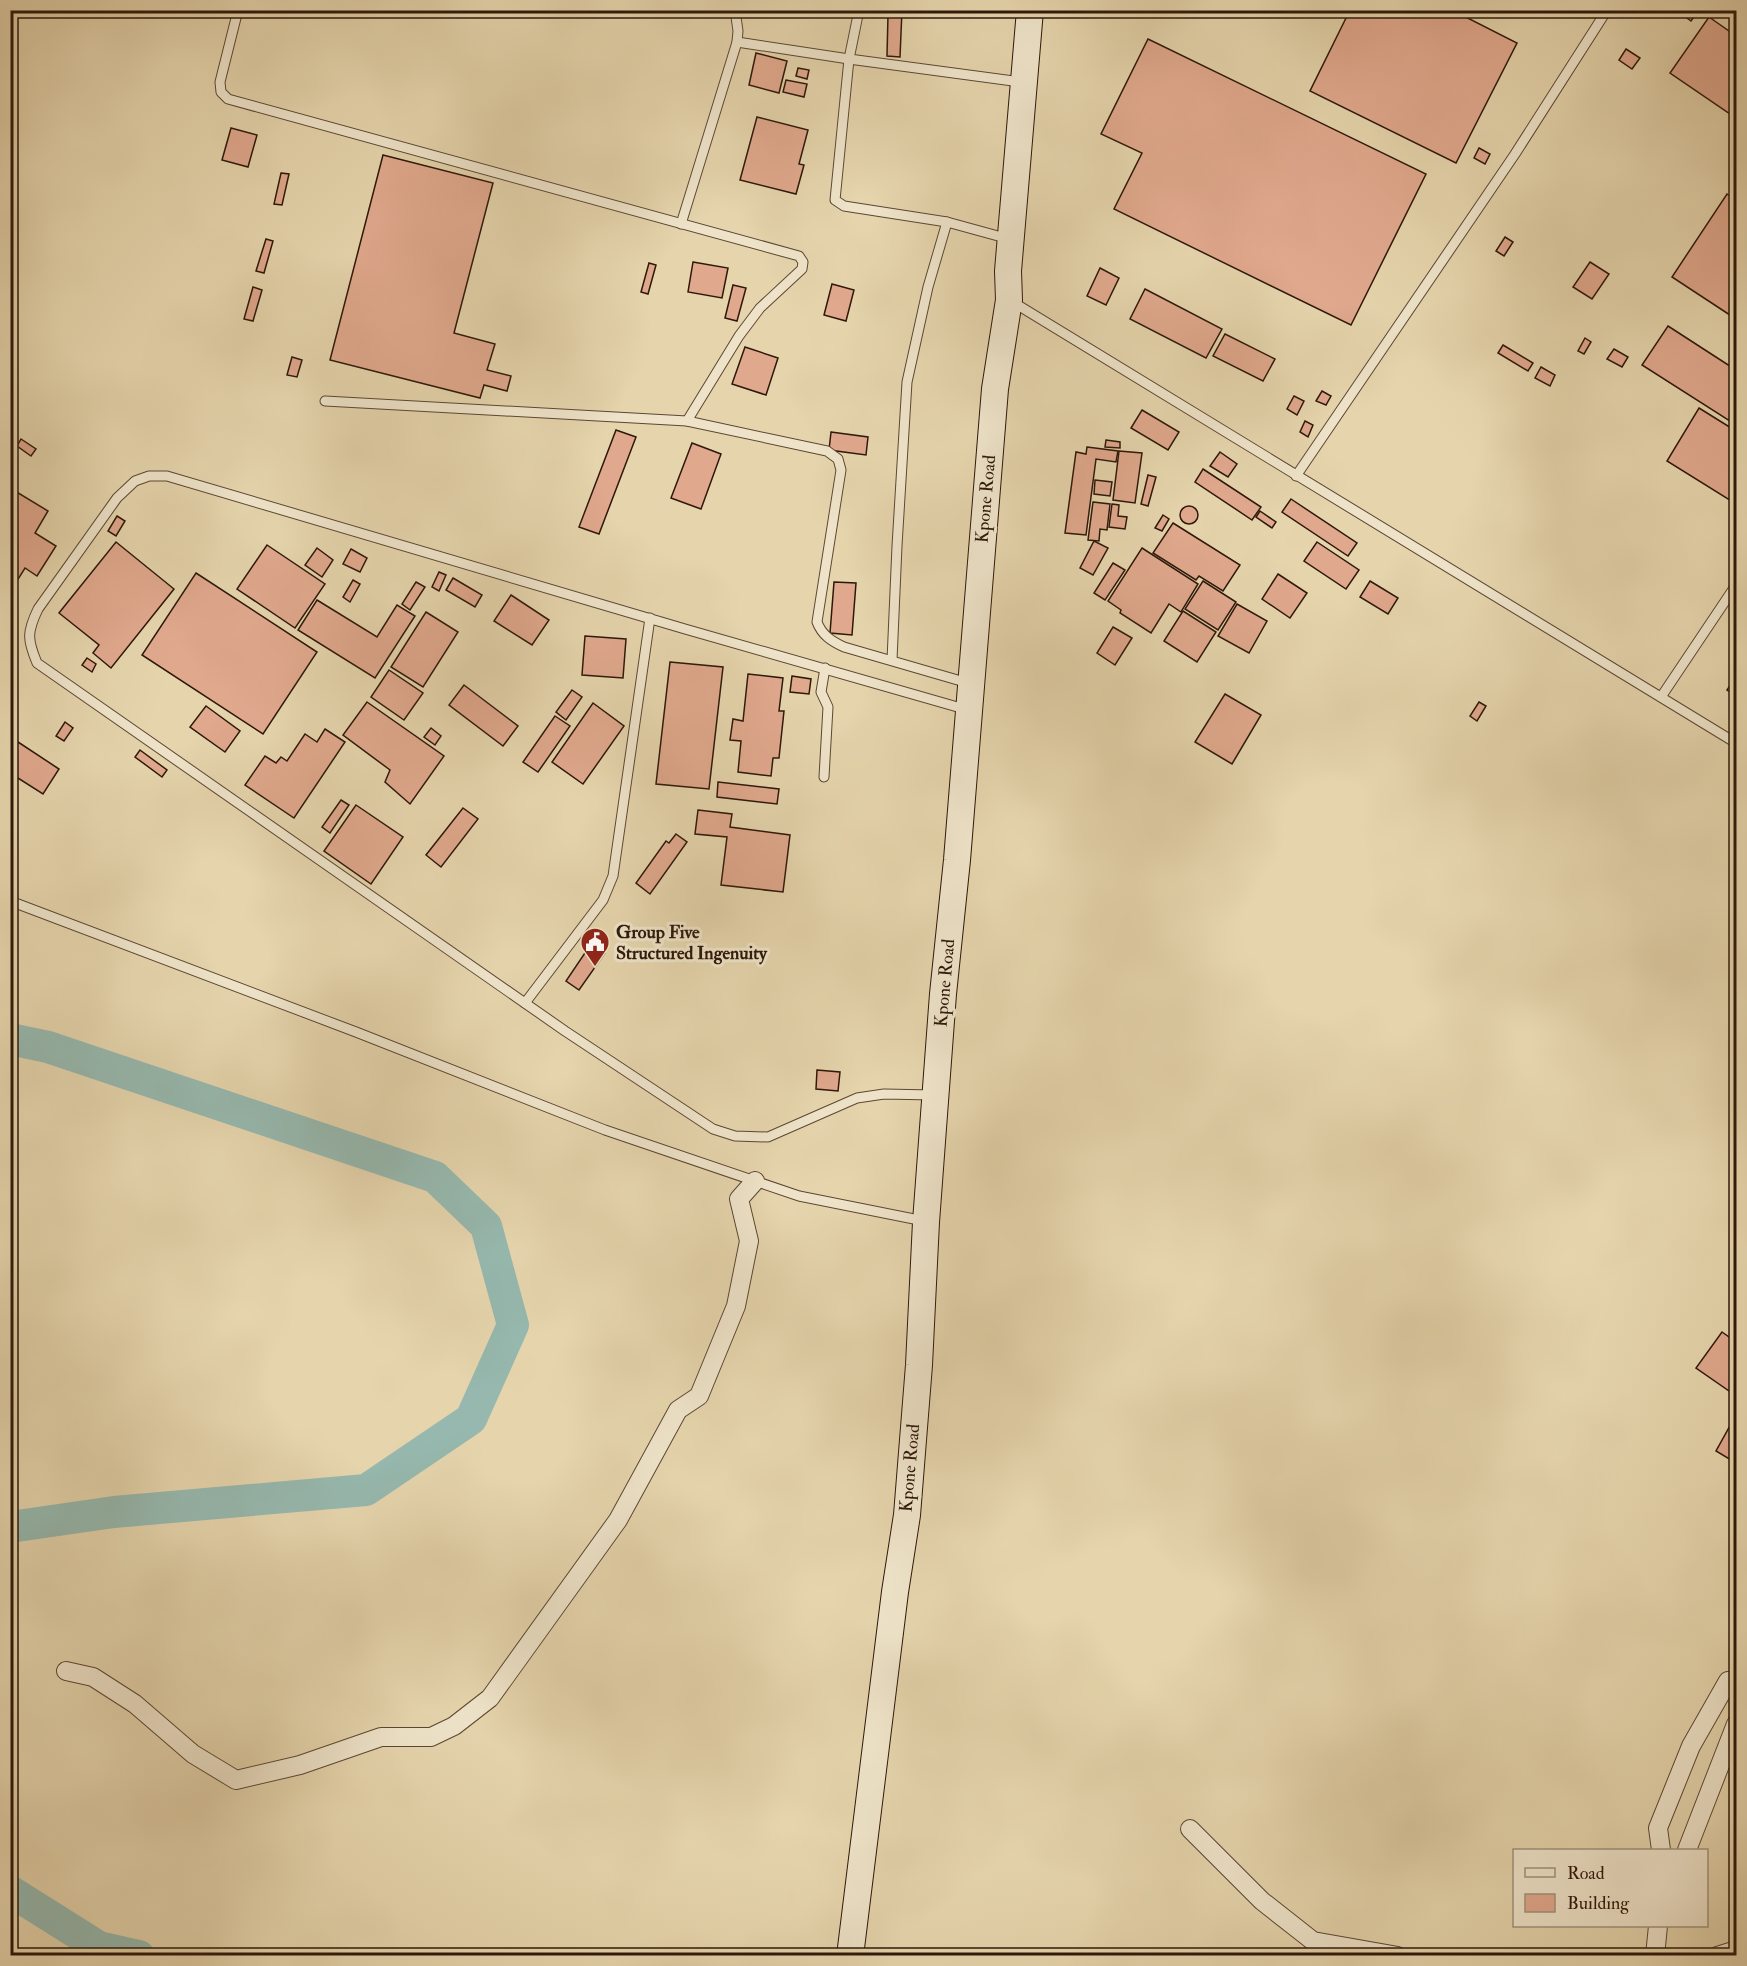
<svg xmlns="http://www.w3.org/2000/svg" width="1747" height="1966" font-family="'IM FELL Double Pica',serif">
<rect width="100%" height="100%" fill="#e5d4ac"/>
<filter id="stains"><feTurbulence type="fractalNoise" baseFrequency=".00333" numOctaves="4"/><feColorMatrix values="0 0 0 0 .2 0 0 0 0 .09 0 0 0 0 .02 0 0 0 .5 -.17"/></filter>
<radialGradient id="worn" r=".72"><stop offset=".6" stop-color="#630" stop-opacity="0"/><stop offset="1" stop-color="#630" stop-opacity=".3"/></radialGradient>
<g fill="none" stroke-linecap="round" stroke-linejoin="round">
<!-- river -->
<g stroke="#96b8ae" stroke-width="32">
<polyline points="10,1039 48,1047 435,1177 486,1226 513,1325 471,1419 366,1490 114,1512 10,1527"/>
<polyline points="10,1891 99,1947 139,1956"/>
</g>
</g>
<!-- building -->
<g fill="#e0a88d" stroke="#2e180a" stroke-width="1.5">
<polygon points="881,10 902,10 900,57 887,56 888,15 881,14"/>
<polygon points="1350,10 1452,10 1517,43 1456,163 1310,91"/>
<polygon points="1676,10 1699,10 1691,21"/>
<polygon points="1709,17 1736,36 1736,118 1670,73"/>
<polygon points="1148,39 1426,174 1351,325 1114,209 1142,153 1101,134"/>
<polygon points="1626,49 1640,58 1632,69 1619,60"/>
<polygon points="756,53 787,61 779,93 749,85"/>
<polygon points="798,68 809,70 807,79 796,76"/>
<polygon points="786,80 807,84 804,97 783,92"/>
<polygon points="757,117 808,130 799,164 804,165 796,194 740,180"/>
<polygon points="231,128 257,135 248,167 222,160"/>
<polygon points="1479,148 1490,154 1485,164 1474,158"/>
<polygon points="383,155 493,183 454,333 495,344 487,370 511,376 507,391 484,385 480,398 330,360"/>
<polygon points="281,173 289,174 282,205 274,204"/>
<polygon points="1727,194 1736,200 1736,319 1672,277"/>
<polygon points="1505,237 1513,242 1504,256 1496,251"/>
<polygon points="266,239 273,241 264,273 256,271"/>
<polygon points="693,262 728,268 722,298 688,292"/>
<polygon points="1590,262 1609,274 1592,299 1573,287"/>
<polygon points="649,263 656,265 648,294 641,292"/>
<polygon points="1100,268 1119,278 1106,305 1087,296"/>
<polygon points="832,284 854,290 846,321 824,315"/>
<polygon points="733,285 746,288 737,321 725,318"/>
<polygon points="253,287 262,290 253,321 244,319"/>
<polygon points="1145,289 1222,329 1206,358 1130,319"/>
<polygon points="1668,326 1736,370 1736,425 1642,365"/>
<polygon points="1225,334 1275,359 1263,381 1213,356"/>
<polygon points="1585,338 1591,342 1584,354 1578,351"/>
<polygon points="1503,345 1533,363 1528,371 1498,353"/>
<polygon points="745,347 778,358 766,395 732,384"/>
<polygon points="1614,349 1628,357 1622,367 1607,359"/>
<polygon points="292,357 302,360 297,377 287,375"/>
<polygon points="1541,367 1555,375 1550,386 1535,378"/>
<polygon points="1322,391 1331,396 1326,405 1316,401"/>
<polygon points="1294,396 1304,401 1297,415 1287,409"/>
<polygon points="1699,408 1736,431 1736,504 1667,461"/>
<polygon points="1142,410 1179,432 1168,450 1131,428"/>
<polygon points="1305,421 1313,425 1308,437 1300,432"/>
<polygon points="616,430 636,437 599,534 579,527"/>
<polygon points="831,432 868,437 866,455 829,450"/>
<polygon points="21,439 36,449 31,456 17,446"/>
<polygon points="1106,440 1120,442 1120,448 1105,447"/>
<polygon points="692,443 721,454 701,509 671,498"/>
<polygon points="1087,447 1118,451 1116,462 1096,459 1086,535 1065,533 1076,452 1086,454"/>
<polygon points="1119,451 1142,453 1135,503 1113,500"/>
<polygon points="1220,452 1237,464 1228,477 1210,466"/>
<polygon points="1203,469 1261,507 1252,520 1195,482"/>
<polygon points="1148,475 1156,477 1148,506 1141,504"/>
<polygon points="1095,480 1112,482 1110,496 1094,494"/>
<polygon points="10,488 48,511 35,533 56,546 37,576 25,568 10,592"/>
<polygon points="1291,499 1357,543 1348,556 1282,512"/>
<polygon points="1093,502 1110,504 1107,530 1100,529 1099,541 1088,540"/>
<polygon points="1112,504 1119,505 1118,516 1127,517 1125,529 1109,527"/>
<circle cx="1189" cy="515" r="9"/>
<polygon points="1260,511 1276,522 1272,528 1256,517"/>
<polygon points="1163,515 1169,519 1162,531 1155,528"/>
<polygon points="117,516 125,521 116,536 108,531"/>
<polygon points="1173,523 1240,565 1223,591 1199,576 1196,580 1153,553"/>
<polygon points="1094,541 1108,548 1093,575 1080,568"/>
<polygon points="116,542 174,589 111,668 93,653 99,645 59,613"/>
<polygon points="1317,542 1359,570 1346,589 1304,561"/>
<polygon points="267,545 325,584 295,628 237,589"/>
<polygon points="317,548 333,560 322,577 305,565"/>
<polygon points="1142,548 1198,584 1181,612 1169,604 1151,633 1120,613 1121,610 1108,601"/>
<polygon points="351,549 367,558 360,572 343,564"/>
<polygon points="1113,563 1125,570 1105,600 1094,593"/>
<polygon points="439,572 446,575 439,591 432,587"/>
<polygon points="196,573 317,652 263,734 142,655"/>
<polygon points="1278,574 1307,593 1290,618 1262,599"/>
<polygon points="453,578 482,595 475,607 446,590"/>
<polygon points="353,580 360,584 350,602 343,597"/>
<polygon points="1203,581 1236,602 1218,630 1185,609"/>
<polygon points="1370,581 1398,598 1388,614 1360,597"/>
<polygon points="416,582 425,587 410,610 402,604"/>
<polygon points="834,582 856,583 852,635 830,633"/>
<polygon points="511,595 549,620 532,645 494,621"/>
<polygon points="317,600 377,637 397,605 415,616 375,678 298,630"/>
<polygon points="1237,604 1267,621 1249,653 1218,636"/>
<polygon points="1183,611 1216,632 1197,662 1164,641"/>
<polygon points="426,612 458,632 423,687 391,667"/>
<polygon points="1113,627 1132,638 1115,665 1097,653"/>
<polygon points="585,636 626,639 623,678 582,675"/>
<polygon points="87,658 96,664 92,672 82,665"/>
<polygon points="670,662 723,667 709,789 656,784"/>
<polygon points="389,670 423,693 404,720 371,697"/>
<polygon points="748,674 783,678 779,711 784,711 779,758 773,758 771,776 738,772 741,741 730,740 733,719 743,721"/>
<polygon points="792,676 811,679 809,694 790,692"/>
<polygon points="1736,676 1736,696 1727,690"/>
<polygon points="464,685 518,726 503,746 449,705"/>
<polygon points="572,690 582,697 566,720 556,712"/>
<polygon points="1225,694 1261,715 1232,764 1195,742"/>
<polygon points="367,702 444,756 410,804 385,782 390,770 343,735"/>
<polygon points="1479,702 1486,706 1477,721 1470,716"/>
<polygon points="593,703 624,726 583,784 552,762"/>
<polygon points="206,706 240,731 225,752 190,727"/>
<polygon points="555,716 570,726 538,772 523,762"/>
<polygon points="65,722 73,728 64,741 56,736"/>
<polygon points="431,728 441,736 435,745 424,737"/>
<polygon points="325,729 345,742 294,818 245,785 265,756 276,763 281,757 287,761 305,734 317,742"/>
<polygon points="18,742 59,769 43,794 10,773 10,748 13,750"/>
<polygon points="140,750 167,770 162,777 135,757"/>
<polygon points="718,782 779,789 777,804 717,797"/>
<polygon points="341,800 349,805 330,833 322,827"/>
<polygon points="356,805 403,837 371,884 324,851"/>
<polygon points="463,808 478,819 441,867 426,855"/>
<polygon points="698,810 732,814 730,827 790,835 783,892 721,885 727,837 695,834"/>
<polygon points="676,834 687,842 650,894 636,883 666,841 669,843"/>
<polygon points="591,944 605,953 579,990 566,981"/>
<polygon points="817,1070 840,1072 838,1091 816,1089"/>
<polygon points="1722,1332 1736,1342 1736,1388 1732,1393 1696,1368"/>
<polygon points="1736,1415 1736,1463 1716,1451"/>
</g>
<g fill="none" stroke-linecap="round" stroke-linejoin="round">
<!-- service casing -->
<g stroke="#5c4732" stroke-width="11">
<g id="service">
<polyline points="238,10 220,82 221,92 228,99 799,256 803,262 802,269 760,308 739,336 687,421"/>
<polyline points="859,10 849,59 835,200 844,206 947,222 1009,239"/>
<polyline points="737,42 849,59 1021,82"/>
<polyline points="681,224 737,42 738,31 735,10"/>
<polyline points="1011,301 1736,743"/>
<path d="M325,401L687,421L827,451L838,459L841,470L817,622C822,635 831,641 844,647L968,683"/>
<polyline points="1296,476 1515,154 1607,10"/>
<polyline points="892,660 897,546 907,382 928,287 947,222"/>
<polyline points="1661,697 1736,585"/>
<polyline points="824,777 828,707 821,692 825,668"/>
<polyline points="10,901 356,1032 605,1130 799,1196 924,1221"/>
<polyline points="525,1003 603,900 613,876 650,618"/>
<path d="M933,1095L884,1094L857,1098L768,1137L735,1136L713,1129L565,1031L37,663C27,639 27,632 38,609L117,498L135,481L149,476H167L685,629L968,710"/>
</g>
</g>
<!-- minor casing -->
<g stroke="#5c4732" stroke-width="20">
<g id="minor">
<polyline points="66,1671 93,1677 135,1704 193,1754 236,1780 300,1765 381,1737 431,1737 454,1726 490,1698 618,1520 678,1410 699,1396 736,1306 749,1241 739,1199 755,1181"/>
<polyline points="1190,1829 1262,1901 1313,1941 1398,1956"/>
<polyline points="1661,1850 1658,1828 1691,1746 1728,1681"/>
<polyline points="1687,1850 1736,1724"/>
<polyline points="1655,1956 1658,1926"/>
<polyline points="1717,1956 1736,1950"/>
</g>
</g>
<!-- secondary casing -->
<g stroke="#2e180a" stroke-width="28">
<polyline id="secondary" points="850,1956 895,1592 907,1515 919,1365 926,1222 943,994 957,860 995,389 1009,300 1008,271 1030,10"/>
</g>
<!-- service -->
<use href="#service" stroke="#eee3c9" stroke-width="9"/>
<!-- minor -->
<use href="#minor" stroke="#eee3c9" stroke-width="18"/>
<!-- secondary -->
<use href="#secondary" stroke="#eee3c9" stroke-width="26"/>
</g>
<!-- icons -->
<defs>
<g id="civic-pin" transform="scale(1.5)"><path d="M0 17L-7.5 6A9.5 9.5 0 1 1 7.5 6Z" fill="#8f2418" stroke="#eee3c9"/><path d="M-.6-6.5H3V-4.5H.6V-3L4-1V1h2V6H-6V1h2V-1L-.6-3ZM-1.2 2.5V6h2.4V2.5Z" fill="#fff"/></g>
</defs>
<g fill-rule="evenodd">
<use href="#civic-pin" x="595" y="942"/>
</g>
<g text-anchor="middle" dominant-baseline="central" stroke-width="6" stroke-linejoin="round" paint-order="stroke">
<!-- street labels -->
<g font-size="18" fill="#2e180a" stroke="#eee3c9">
<text transform="translate(986 499) rotate(-85)">Kpone Road</text>
<text transform="translate(945 983) rotate(-85)">Kpone Road</text>
<text transform="translate(910 1468) rotate(-85)">Kpone Road</text>
</g>
<!-- poi labels -->
<g font-size="18" font-weight="bold" fill="#2e180a" stroke="#eee3c9" text-anchor="start">
<text x="616" y="932">Group Five<tspan x="616" dy="21">Structured Ingenuity</tspan></text>
</g>
</g>
<!-- margin -->
<rect width="1747" height="1966" fill="none" stroke="#e5d4ac" stroke-width="36"/>
<rect x="12" y="12" width="1723" height="1942" fill="none" stroke="#2e180a" stroke-width="3"/>
<rect x="18" y="18" width="1711" height="1930" fill="none" stroke="#2e180a" stroke-width="1.5"/>
<!-- legend -->
<rect x="1513" y="1849" width="195" height="78" fill="#eee3c9" stroke="#a1927d" stroke-width="1.5"/>
<rect x="1525" y="1868" width="30" height="9" fill="#eee3c9" stroke="#a1927d" stroke-width="1.5"/>
<text x="1567" y="1879" font-size="18" fill="#2e180a">Road</text>
<rect x="1525" y="1894" width="30" height="18" fill="#e0a88d" stroke="#a1927d" stroke-width="1.5"/>
<text x="1567" y="1909" font-size="18" fill="#2e180a">Building</text>
<rect width="100%" height="100%" filter="url(#stains)"/>
<rect width="100%" height="100%" fill="url(#worn)"/>
</svg>
